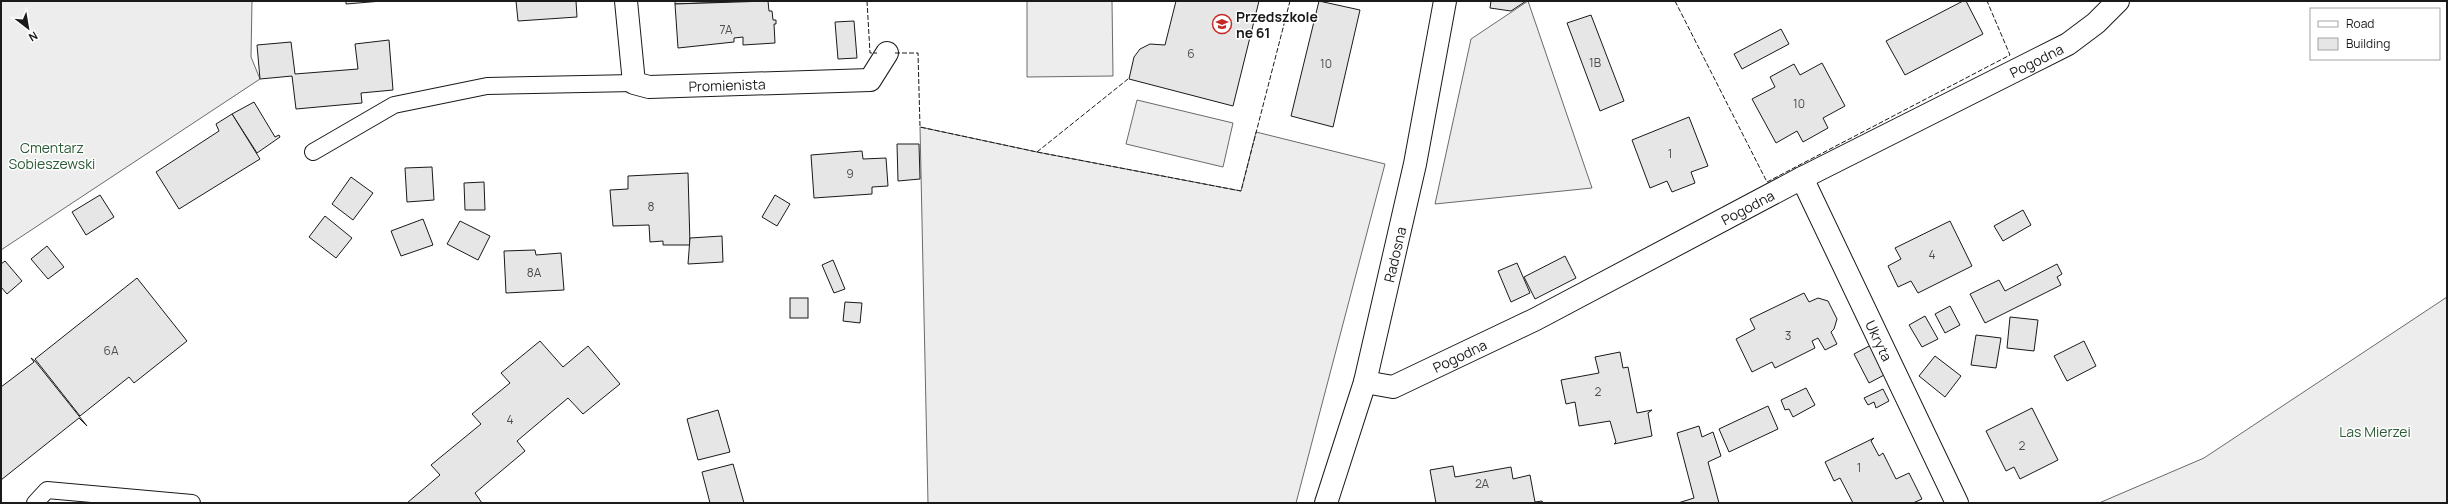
<svg xmlns="http://www.w3.org/2000/svg" width="2448" height="504" font-family="Manrope,sans-serif">
<rect width="100%" height="100%" fill="#fff"/>
<!-- built -->
<g fill="#ededed" stroke="#6a6a6a">
<polygon points="1,1 252,1 251,57 260,79 1,250"/>
<polygon points="1027,1 1112,1 1113,76 1027,77"/>
<polygon points="1528,1 1592,188 1435,204 1471,39"/>
<polygon points="1137,100 1233,123 1223,167 1126,144"/>
<polygon points="920,127 1037,152 1241,191 1256,132 1385,164 1296,503 928,503"/>
<polygon points="2447,297 2447,503 2099,503 2204,458"/>
</g>
<!-- building -->
<g fill="#e6e6e6" stroke="#1a1a1a">
<polygon points="346,1 382,1 346,4"/>
<polygon points="516,1 576,1 577,17 518,21"/>
<polygon points="675,1 730,1 730,2 675,4"/>
<polygon points="768,1 769,11 772,11 773,20 776,20 776,24 774,24 775,43 743,45 743,37 734,38 734,42 678,48 675,4"/>
<polygon points="1176,1 1259,1 1233,106 1129,79 1134,57 1140,49 1150,44 1165,45"/>
<polygon points="1319,1 1360,10 1333,127 1291,116"/>
<polygon points="1491,1 1526,1 1511,11 1490,8"/>
<polygon points="1963,1 1966,1 1983,34 1905,75 1886,41"/>
<polygon points="1591,15 1624,101 1600,111 1567,23"/>
<polygon points="854,21 857,58 838,59 835,22"/>
<polygon points="1781,29 1789,44 1742,69 1734,54"/>
<polygon points="389,40 393,90 361,93 362,103 296,109 292,76 260,79 257,45 291,42 295,74 358,69 355,44"/>
<polygon points="1822,63 1845,106 1823,118 1828,128 1803,142 1797,131 1776,143 1752,99 1775,87 1770,77 1794,64 1800,75"/>
<polygon points="254,102 275,137 279,135 280,137 257,153 232,114"/>
<polygon points="232,114 260,159 179,209 156,172 219,131 216,124"/>
<polygon points="1689,117 1708,166 1691,172 1695,183 1672,192 1667,181 1650,188 1632,140"/>
<polygon points="897,144 919,144 920,179 898,181"/>
<polygon points="862,151 863,159 886,158 888,186 872,187 872,194 814,198 811,155"/>
<polygon points="432,167 434,200 407,202 405,168"/>
<polygon points="688,173 690,245 663,245 663,241 650,242 649,225 613,226 610,190 628,189 628,176"/>
<polygon points="351,177 373,193 353,220 332,204"/>
<polygon points="484,182 485,210 465,210 464,183"/>
<polygon points="100,195 114,217 86,235 72,212"/>
<polygon points="775,195 790,204 777,226 762,217"/>
<polygon points="2023,210 2031,225 2003,241 1994,226"/>
<polygon points="325,216 352,238 336,258 309,237"/>
<polygon points="423,219 433,245 401,256 391,231"/>
<polygon points="460,221 490,236 478,260 447,244"/>
<polygon points="1950,221 1972,266 1918,293 1911,281 1898,287 1888,266 1901,259 1895,248"/>
<polygon points="722,236 723,262 688,264 690,238"/>
<polygon points="47,246 64,267 48,279 31,259"/>
<polygon points="535,250 536,255 561,253 564,290 506,293 504,251"/>
<polygon points="1565,256 1576,278 1535,299 1524,277"/>
<polygon points="833,260 845,289 834,293 822,265"/>
<polygon points="5,261 22,281 7,294 1,287 1,264"/>
<polygon points="1517,263 1530,293 1511,302 1498,271"/>
<polygon points="2057,264 2062,274 2057,277 2061,285 1985,323 1970,294 1999,280 2005,291"/>
<polygon points="137,278 187,341 134,383 129,377 80,416 35,359"/>
<polygon points="1804,293 1809,302 1818,298 1828,301 1837,319 1834,329 1831,332 1837,344 1825,350 1818,338 1812,341 1815,348 1775,368 1772,362 1752,372 1736,339 1755,329 1750,319"/>
<rect x="790" y="298" width="18" height="20"/>
<polygon points="845,302 862,303 860,323 843,321"/>
<polygon points="1950,306 1960,325 1945,333 1935,314"/>
<polygon points="1925,316 1938,339 1922,347 1909,325"/>
<polygon points="2010,317 2038,320 2034,351 2007,348"/>
<polygon points="1976,335 2001,338 1996,368 1971,365"/>
<polygon points="540,341 563,367 588,346 620,384 583,414 568,398 517,441 525,451 475,493 482,503 407,503 440,475 431,465 481,424 472,414 510,383 501,373"/>
<polygon points="2084,341 2096,366 2067,381 2054,356"/>
<polygon points="1871,345 1886,374 1869,383 1854,354"/>
<polygon points="1620,352 1623,368 1628,367 1637,413 1652,410 1648,413 1652,436 1614,444 1616,442 1610,421 1579,426 1575,402 1566,404 1561,380 1599,373 1595,357"/>
<polygon points="1935,356 1961,376 1945,397 1919,376"/>
<polygon points="31,358 35,361 87,426 79,418 1,480 1,387 34,362"/>
<polygon points="1806,388 1815,405 1793,417 1789,409 1785,410 1781,400"/>
<polygon points="1883,389 1889,401 1876,408 1874,402 1868,405 1864,398"/>
<polygon points="1768,406 1778,429 1729,452 1719,429"/>
<polygon points="2032,408 2058,460 2020,479 2014,467 2006,471 1986,431"/>
<polygon points="718,410 730,452 698,460 687,419"/>
<polygon points="1699,426 1702,437 1713,432 1721,456 1708,462 1719,503 1678,503 1694,498 1677,433"/>
<polygon points="1874,438 1871,441 1879,456 1883,453 1896,479 1909,473 1922,499 1913,503 1853,503 1840,478 1834,481 1825,462"/>
<polygon points="733,464 744,503 710,503 702,472"/>
<polygon points="1453,466 1455,477 1511,467 1513,479 1530,475 1535,502 1542,501 1543,503 1436,503 1430,470"/>
</g>
<g fill="none" stroke-linecap="round" stroke-linejoin="round">
<!-- service casing -->
<g stroke="#1a1a1a" stroke-width="18">
<g id="service">
<polyline points="313,152 394,105 487,86 634,83"/>
<polyline points="35,503 47,490 192,503"/>
</g>
</g>
<!-- minor casing -->
<g stroke="#1a1a1a" stroke-width="24">
<g id="minor">
<path id="s1" d="M626,1L634,83L649,87L870,80L887,53"/>
<path id="s2" d="M1802,178L1957,503"/>
<path id="s3" d="M1365,382L1393,387L1536,319L1802,178L2068,44L2096,23L2118,1"/>
<path id="s4" d="M1326,503L1365,382L1415,164L1445,1"/>
</g>
</g>
<!-- service -->
<use href="#service" stroke="#fff" stroke-width="16"/>
<!-- minor -->
<use href="#minor" stroke="#fff" stroke-width="22"/>
<!-- fence -->
<g stroke="#1a1a1a" stroke-width="1" stroke-dasharray="5 2" stroke-linecap="butt">
<polyline points="867,1 870,53 877,53"/>
<polyline points="1675,1 1767,182 2010,55 1987,1"/>
<polyline points="895,53 918,53 920,127 1037,152 1241,191 1290,1"/>
<polyline points="1037,152 1128,79"/>
</g>
</g>
<!-- icons -->
<defs>
<g id="school-ring" transform="scale(1)"><circle r="9.5" fill="#fff" stroke="#c62828" stroke-width="1.5"/><path d="M0-5L7-2L0 1L-7-2ZM-4 1L0 2.5L4 1V4Q0 6-4 4Z" fill="#c62828"/></g>
</defs>
<g fill-rule="evenodd">
<use href="#school-ring" x="1222" y="24"/>
</g>
<g text-anchor="middle" dominant-baseline="central" stroke-width="3" stroke-linejoin="round" paint-order="stroke">
<!-- number labels -->
<g font-size="12" fill="#4d4d4d">
<text x="726" y="29">7A</text>
<text x="1191" y="53">6</text>
<text x="1595" y="62">1B</text>
<text x="1326" y="63">10</text>
<text x="1799" y="103">10</text>
<text x="1670" y="153">1</text>
<text x="850" y="173">9</text>
<text x="651" y="206">8</text>
<text x="1932" y="254">4</text>
<text x="534" y="272">8A</text>
<text x="1788" y="335">3</text>
<text x="111" y="350">6A</text>
<text x="1598" y="391">2</text>
<text x="510" y="419">4</text>
<text x="2022" y="445">2</text>
<text x="1859" y="467">1</text>
<text x="1482" y="483">2A</text>
</g>
<!-- poi labels -->
<g font-size="14" font-weight="bold" fill="#1a1a1a" stroke="#fff" text-anchor="start">
<text x="1236" y="16">Przedszkole<tspan x="1236" dy="16">ne 61</tspan></text>
</g>
<!-- street labels -->
<g font-size="14" fill="#1a1a1a" stroke="#fff">
<text stroke="none"><textPath href="#s3" startOffset="750">Pogodna</textPath></text>
<text stroke="none"><textPath href="#s1" startOffset="176">Promienista</textPath></text>
<text stroke="none"><textPath href="#s3" startOffset="426">Pogodna</textPath></text>
<text stroke="none"><textPath href="#s4" startOffset="258">Radosna</textPath></text>
<text stroke="none"><textPath href="#s2" startOffset="180">Ukryta</textPath></text>
<text stroke="none"><textPath href="#s3" startOffset="102">Pogodna</textPath></text>
</g>
<!-- park labels -->
<g font-size="14" fill="#2b5a34" stroke="#fff">
<text x="52" y="147">Cmentarz<tspan x="52" dy="16">Sobieszewski</tspan></text>
<text x="2375" y="431">Las Mierzei</text>
</g>
</g>
<!-- border -->
<rect width="2448" height="504" fill="none" stroke="#1a1a1a" stroke-width="4"/>
<!-- legend -->
<rect x="2310" y="8" width="130" height="52" fill="#ffffff" stroke="#a3a3a3"/>
<rect x="2318" y="21" width="20" height="6" fill="#ffffff" stroke="#a3a3a3"/>
<text x="2346" y="28" font-size="12" fill="#1a1a1a">Road</text>
<rect x="2318" y="38" width="20" height="12" fill="#e6e6e6" stroke="#a3a3a3"/>
<text x="2346" y="48" font-size="12" fill="#1a1a1a">Building</text>
<!-- north arrow -->
<g transform="translate(28 28) rotate(149)" stroke="#ffffff" stroke-width="3" paint-order="stroke">
<path d="M0-3L7 15L0 10L-7 15Z" fill="#1a1a1a"/>
<text y="-6" font-size="11" font-weight="bold" text-anchor="middle" fill="#1a1a1a">N</text>
</g>
</svg>
